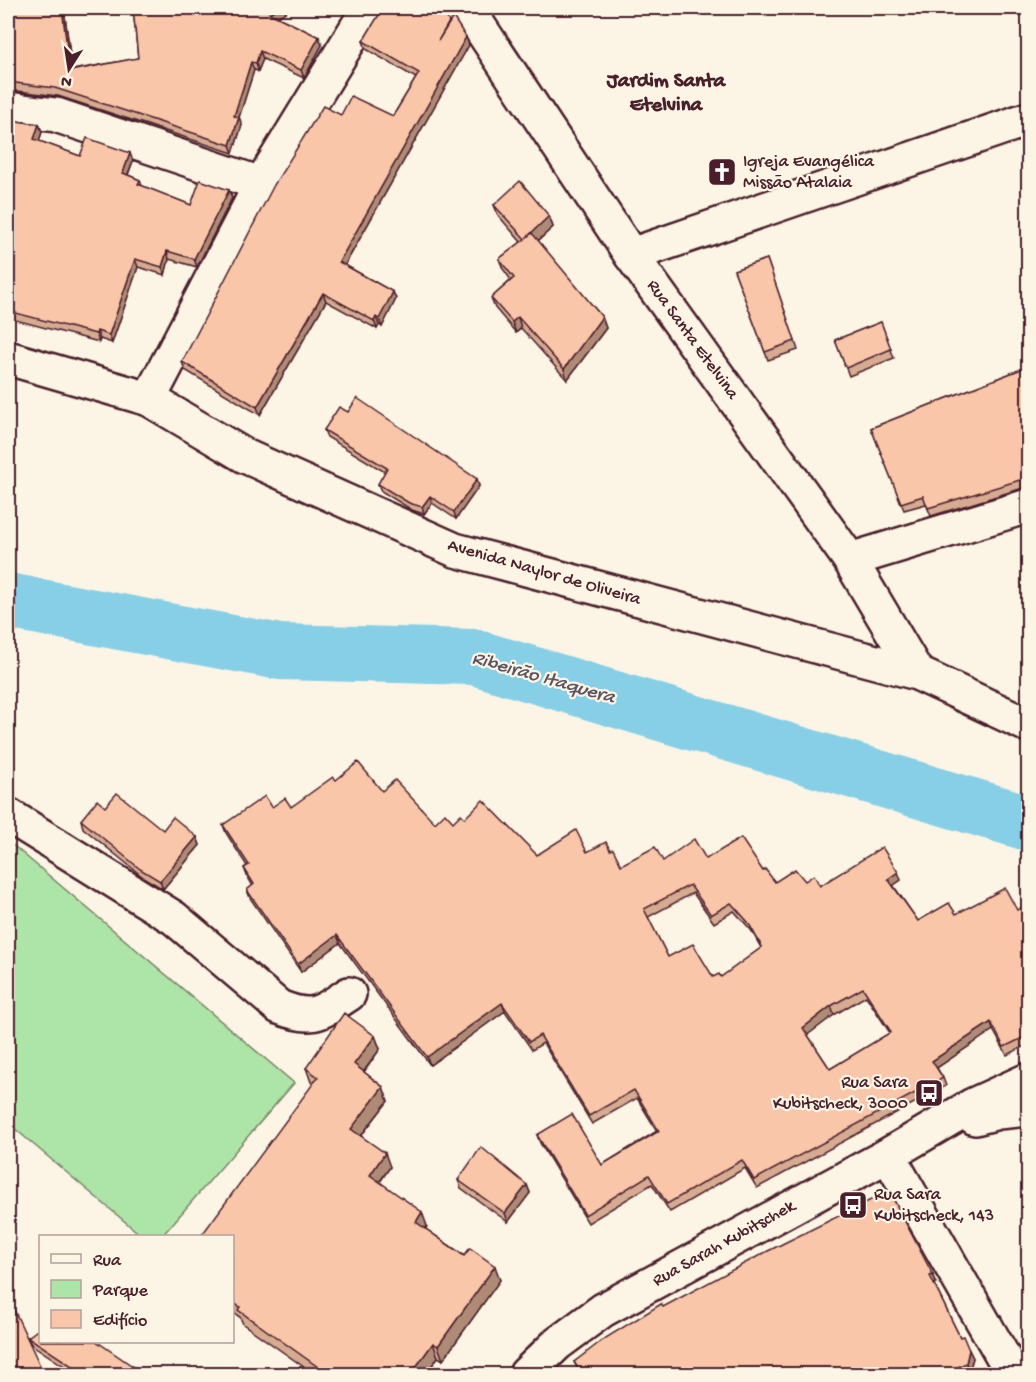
<svg xmlns="http://www.w3.org/2000/svg" width="1036" height="1382" font-family="'Gochi Hand',sans-serif">
<rect width="100%" height="100%" fill="#fcf5e5"/>
<filter id="ink" filterUnits="userSpaceOnUse"><feTurbulence type="fractalNoise" baseFrequency=".0167" numOctaves="2"/><feDisplacementMap in="SourceGraphic" scale="12" xChannelSelector="R" yChannelSelector="G"/><feConvolveMatrix kernelMatrix="1 2 1 2 8 2 1 2 1" color-interpolation-filters="sRGB"/></filter>
<g filter="url(#ink)">
<!-- green -->
<polygon fill="#ade4a7" stroke="#7c8269" stroke-width="1.5" points="8,841 294,1083 162,1236 142,1236 8,1123"/>
<g fill="none" stroke-linecap="round" stroke-linejoin="round">
<!-- river -->
<polyline stroke="#86cfe7" stroke-width="56" points="8,601 280,652 474,657 1028,823"/>
<!-- minor casing -->
<g stroke="#4a1f2b" stroke-width="38">
<g id="minor">
<polyline points="467,8 631,255 850,560 917,673"/>
<polyline points="8,109 56,115 261,184"/>
<polyline points="631,255 1028,119"/>
<polyline points="8,358 149,399 245,456 455,550 917,673 1028,725"/>
<polyline points="149,399 261,184 369,8"/>
<polyline points="850,560 1028,506"/>
<path d="M8,815L174,918L279,1007C314,1021 320,1013 349,994"/>
<polyline points="888,1155 1013,1374"/>
</g>
</g>
<!-- tertiary casing -->
<g stroke="#4a1f2b" stroke-width="38">
<g id="tertiary">
<polyline points="975,1118 998,1112 1028,1109"/>
<polyline points="526,1374 557,1344 603,1310 888,1155 973,1105 1028,1080"/>
</g>
</g>
<!-- minor -->
<use href="#minor" stroke="#fcf5e5" stroke-width="33"/>
<!-- tertiary -->
<use href="#tertiary" stroke="#fcf5e5" stroke-width="33"/>
</g>
<!-- wall -->
<g fill="#d7aa92" stroke="#4a1f2b" stroke-width="1.5" fill-rule="evenodd">
<polygon points="8,8 64,8 72,70 138,58 133,8 291,8 278,17 319,37 322,45 304,78 263,59 258,71 254,70 239,117 242,125 233,153 58,96 10,90 8,91"/>
<polygon points="382,10 449,22 466,37 469,45 345,265 393,292 396,299 382,327 379,325 377,329 326,301 260,415 185,370 182,362 341,115 393,116 416,78 366,49 363,41"/>
<polygon points="8,120 39,124 42,132 39,141 80,156 133,161 128,175 140,180 142,186 191,205 229,190 232,198 197,267 169,259 165,275 138,267 112,343 100,339 99,342 8,318"/>
<polygon points="494,205 549,216 553,227 538,241 602,317 606,328 567,380 521,328 516,333 495,308 491,298 511,280 503,269 499,259 521,242 498,215"/>
<polygon points="767,259 798,350 768,360 734,270"/>
<polygon points="881,322 894,358 849,376 835,340"/>
<polygon points="1029,366 1029,488 1023,488 931,516 926,504 904,510 871,428"/>
<polygon points="348,412 477,479 479,486 456,519 432,503 424,514 412,510 381,491 378,484 385,472 327,437 324,430"/>
<path d="M336,780L382,791L435,823L453,822L465,818L537,855L610,850L621,865L706,859L763,871L775,882L805,881L820,886L901,880L893,885L918,921L956,914L1017,910L1029,912V1044L1007,1055L993,1030L937,1068L943,1078L946,1086L757,1188L745,1168L670,1212L652,1184L588,1223L540,1143L537,1135L602,1165L657,1131L637,1098L592,1124L543,1043L532,1050L505,1011L430,1065L340,943L301,972L250,898L247,890L253,886L247,876L244,868L247,866L226,833L223,825L272,807H291ZM693,893L714,923L734,911L751,930L761,948L721,977H713L668,957L648,917ZM866,996L890,1033L830,1069L807,1034L834,1015Z"/>
<polygon points="105,807 163,830 197,837 200,845 163,889 143,877 83,828 81,820"/>
<polygon points="375,1036 380,1049 364,1072 383,1087 388,1101 361,1136 390,1167 380,1182 427,1226 426,1229 500,1280 443,1360 438,1357 426,1374 314,1374 243,1324 240,1317 232,1312 232,1236 313,1084 311,1082 306,1068"/>
<polygon points="458,1180 527,1185 530,1193 508,1222 461,1188"/>
<polygon points="933,1275 936,1283 934,1284 960,1337 969,1350 973,1358 969,1371 963,1374 580,1374 574,1362 663,1307"/>
<polygon points="28,1337 144,1374 76,1374 31,1344"/>
</g>
<!-- shaded-wall -->
<g fill="#af8b77" stroke="#4a1f2b" stroke-width="1.5">
<polygon points="62,8 64,8 73,79 70,71"/>
<polygon points="277,8 291,8 272,21 269,13"/>
<polygon points="319,37 322,45 304,78 301,70"/>
<polygon points="466,37 469,45 342,270 339,262"/>
<polygon points="260,51 263,59 258,71 256,63"/>
<polygon points="251,62 254,70 237,124 234,116"/>
<polygon points="239,117 242,125 233,153 230,145"/>
<polygon points="39,124 42,132 37,147 34,139"/>
<polygon points="130,153 133,161 125,181 123,173"/>
<polygon points="229,190 232,198 197,267 194,259"/>
<polygon points="549,216 553,227 530,248 526,238"/>
<polygon points="167,251 169,259 165,275 162,267"/>
<polygon points="135,259 138,267 112,343 109,335"/>
<polygon points="393,292 396,299 382,327 379,319"/>
<polygon points="323,293 326,301 260,415 257,407"/>
<polygon points="376,317 379,325 377,329 374,321"/>
<polygon points="518,317 521,328 516,333 512,322"/>
<polygon points="602,317 606,328 567,380 564,369"/>
<polygon points="97,331 100,339 99,342 96,334"/>
<polygon points="477,479 479,486 456,519 454,512"/>
<polygon points="430,496 432,503 424,514 422,507"/>
<polygon points="197,837 200,845 163,889 160,881"/>
<polygon points="898,872 901,880 891,887 888,879"/>
<polygon points="337,935 340,943 301,972 298,964"/>
<polygon points="502,1003 505,1011 430,1065 427,1057"/>
<polygon points="831,1006 834,1015 806,1036 803,1028"/>
<polygon points="991,1022 993,1030 935,1069 932,1061"/>
<polygon points="375,1036 380,1049 359,1078 354,1064"/>
<polygon points="383,1087 388,1101 356,1142 351,1129"/>
<polygon points="385,1153 390,1167 375,1188 370,1175"/>
<polygon points="527,1185 530,1193 508,1222 505,1213"/>
<polygon points="422,1212 427,1226 421,1235 416,1222"/>
<polygon points="495,1266 500,1280 443,1360 438,1346"/>
<polygon points="433,1343 438,1357 426,1374 411,1374"/>
<polygon points="969,1350 973,1358 969,1371 966,1363"/>
</g>
<!-- building -->
<g fill="#fac6aa" stroke="#4a1f2b" stroke-width="1.5" fill-rule="evenodd">
<polygon points="8,8 62,8 70,71 138,58 133,8 277,8 269,13 319,37 301,70 260,51 256,63 251,62 234,116 239,117 230,145 55,88 8,82"/>
<polygon points="383,8 442,8 449,22 438,41 453,17 466,37 339,262 393,292 379,319 376,317 374,321 323,293 257,407 182,362 274,185 323,106 341,115 351,96 393,116 419,73 363,41"/>
<polygon points="8,120 39,124 34,139 80,156 87,138 130,153 123,173 140,180 138,184 191,205 200,180 229,190 194,259 167,251 162,267 135,259 109,335 97,331 96,334 8,311"/>
<polygon points="520,181 549,216 526,238 532,233 602,317 564,369 518,317 512,322 491,298 514,278 499,259 525,239 494,205"/>
<polygon points="767,259 795,341 765,352 734,270"/>
<polygon points="881,322 891,349 846,368 835,340"/>
<polygon points="1029,366 1029,480 1020,480 928,508 923,496 901,503 871,428"/>
<polygon points="357,398 477,479 454,512 430,496 422,507 409,503 378,484 387,468 324,430 339,407 348,412"/>
<path d="M358,762L382,791L395,780L435,823L445,813L453,822L461,814L465,818L483,800L537,855L576,830L587,852L606,842L610,850L613,849L621,865L655,847L663,861L694,839L706,859L741,838L763,871L765,869L775,882L795,869L805,881L814,875L820,886L882,847L898,872L888,879L918,921L949,903L956,914L1005,888L1017,910L1025,906L1029,912V1035L1004,1047L991,1022L932,1061L943,1078L754,1180L742,1160L667,1204L649,1175L585,1215L537,1135L572,1114L602,1165L659,1131L634,1090L589,1116L540,1035L529,1042L502,1003L427,1057L337,935L298,964L247,890L254,884L244,868L249,865L223,825L265,796L272,807L285,798L291,807L333,777L336,780ZM690,885L711,915L731,903L748,922L762,947L721,977L719,974L713,977L693,944L668,957L644,909ZM863,988L891,1032L830,1069L803,1028L831,1006Z"/>
<polygon points="117,793 163,830 173,817 197,837 160,881 140,869 81,820 97,800 105,807"/>
<polygon points="344,1013 375,1036 354,1064 383,1087 351,1129 385,1153 370,1175 422,1212 416,1222 464,1256 470,1248 495,1266 438,1346 433,1343 411,1374 328,1374 238,1310 240,1307 232,1302 232,1236 201,1236 318,1077 306,1068"/>
<polygon points="481,1147 527,1185 505,1213 458,1180"/>
<polygon points="889,1191 933,1275 930,1276 960,1337 963,1336 969,1350 966,1363 946,1373 947,1374 582,1374 574,1362 604,1339 661,1304 663,1307 766,1252"/>
<polygon points="8,1297 44,1374 8,1374"/>
<polygon points="40,1328 40,1341 96,1341 144,1374 84,1374 28,1337"/>
</g>
</g>
<!-- icons -->
<defs>
<g id="church-square" transform="scale(1.5)"><rect x="-9" y="-9" width="18" height="18" rx="4" fill="#4a1f2b" stroke="#fcf5e5"/><path d="M-1.2-6h2.4v3.5h3.3v2.4h-3.3V6h-2.4V-.1h-3.3v-2.4h3.3Z" fill="#fff"/></g>
<g id="bus-square" transform="scale(1.5)"><rect x="-9" y="-9" width="18" height="18" rx="4" fill="#4a1f2b" stroke="#fcf5e5"/><path d="M-5-6H5V4H4V6H2V4H-2V6H-4V4H-5ZM-3.5-4V0h7V-4ZM-3.5 1.2v1.5H-2V1.2ZM2 1.2v1.5H3.5V1.2Z" fill="#fff"/></g>
</defs>
<g fill-rule="evenodd">
<use href="#church-square" x="722" y="172"/>
<use href="#bus-square" x="929" y="1093"/>
<use href="#bus-square" x="853" y="1205"/>
</g>
<g text-anchor="middle" dominant-baseline="central" stroke-width="4.5" stroke-linejoin="round" paint-order="stroke">
<!-- poi labels -->
<g font-size="18" fill="#4a1f2b" stroke="#fcf5e5" text-anchor="start">
<text x="743" y="162">Igreja Evangélica<tspan x="743" dy="21">Missão Atalaia</tspan></text>
<text x="908" y="1083" text-anchor="end">Rua Sara<tspan x="908" dy="21">Kubitscheck, 3000</tspan></text>
<text x="874" y="1195">Rua Sara<tspan x="874" dy="21">Kubitscheck, 143</tspan></text>
</g>
<!-- street labels -->
<g font-size="18" fill="#4a1f2b" stroke="#fcf5e5">
<text transform="translate(692 340) rotate(54)">Rua Santa Etelvina</text>
<text transform="translate(544 573) rotate(16)">Avenida Naylor de Oliveira</text>
<text transform="translate(724 1244) rotate(-29)">Rua Sarah Kubitschek</text>
</g>
<!-- water labels -->
<g font-size="20" font-style="italic" fill="#5c5463" stroke="#fcf5e5">
<text transform="translate(543 679) rotate(16)">Ribeirão Itaquera</text>
</g>
<!-- quarter labels -->
<g font-size="21" font-weight="bold" fill="#4a1f2b" stroke="#fcf5e5">
<text x="666" y="82">Jardim Santa<tspan x="666" dy="24">Etelvina</tspan></text>
</g>
</g>
<!-- margin -->
<rect width="1036" height="1382" fill="none" stroke="#fcf5e5" stroke-width="30"/>
<rect x="15" y="15" width="1006" height="1352" fill="none" stroke="#4a1f2b" stroke-width="2" filter="url(#ink)"/>
<!-- legend -->
<rect x="39" y="1235" width="195" height="108" fill="#fcf5e5" stroke="#b59f9b" stroke-width="1.5"/>
<rect x="51" y="1254" width="30" height="9" fill="#fcf5e5" stroke="#b59f9b" stroke-width="1.5"/>
<text x="93" y="1265" font-size="18" fill="#4a1f2b">Rua</text>
<rect x="51" y="1280" width="30" height="18" fill="#ade4a7" stroke="#b59f9b" stroke-width="1.5"/>
<text x="93" y="1295" font-size="18" fill="#4a1f2b">Parque</text>
<rect x="51" y="1310" width="30" height="18" fill="#fac6aa" stroke="#b59f9b" stroke-width="1.5"/>
<text x="93" y="1325" font-size="18" fill="#4a1f2b">Edifício</text>
<!-- north arrow -->
<g transform="translate(69 69) rotate(192)" stroke="#fcf5e5" stroke-width="4.5" paint-order="stroke">
<path d="M0-4.5L10 22L0 15L-10 22Z" fill="#4a1f2b"/>
<text y="-9" font-size="16" font-weight="bold" text-anchor="middle" fill="#4a1f2b">N</text>
</g>
</svg>
